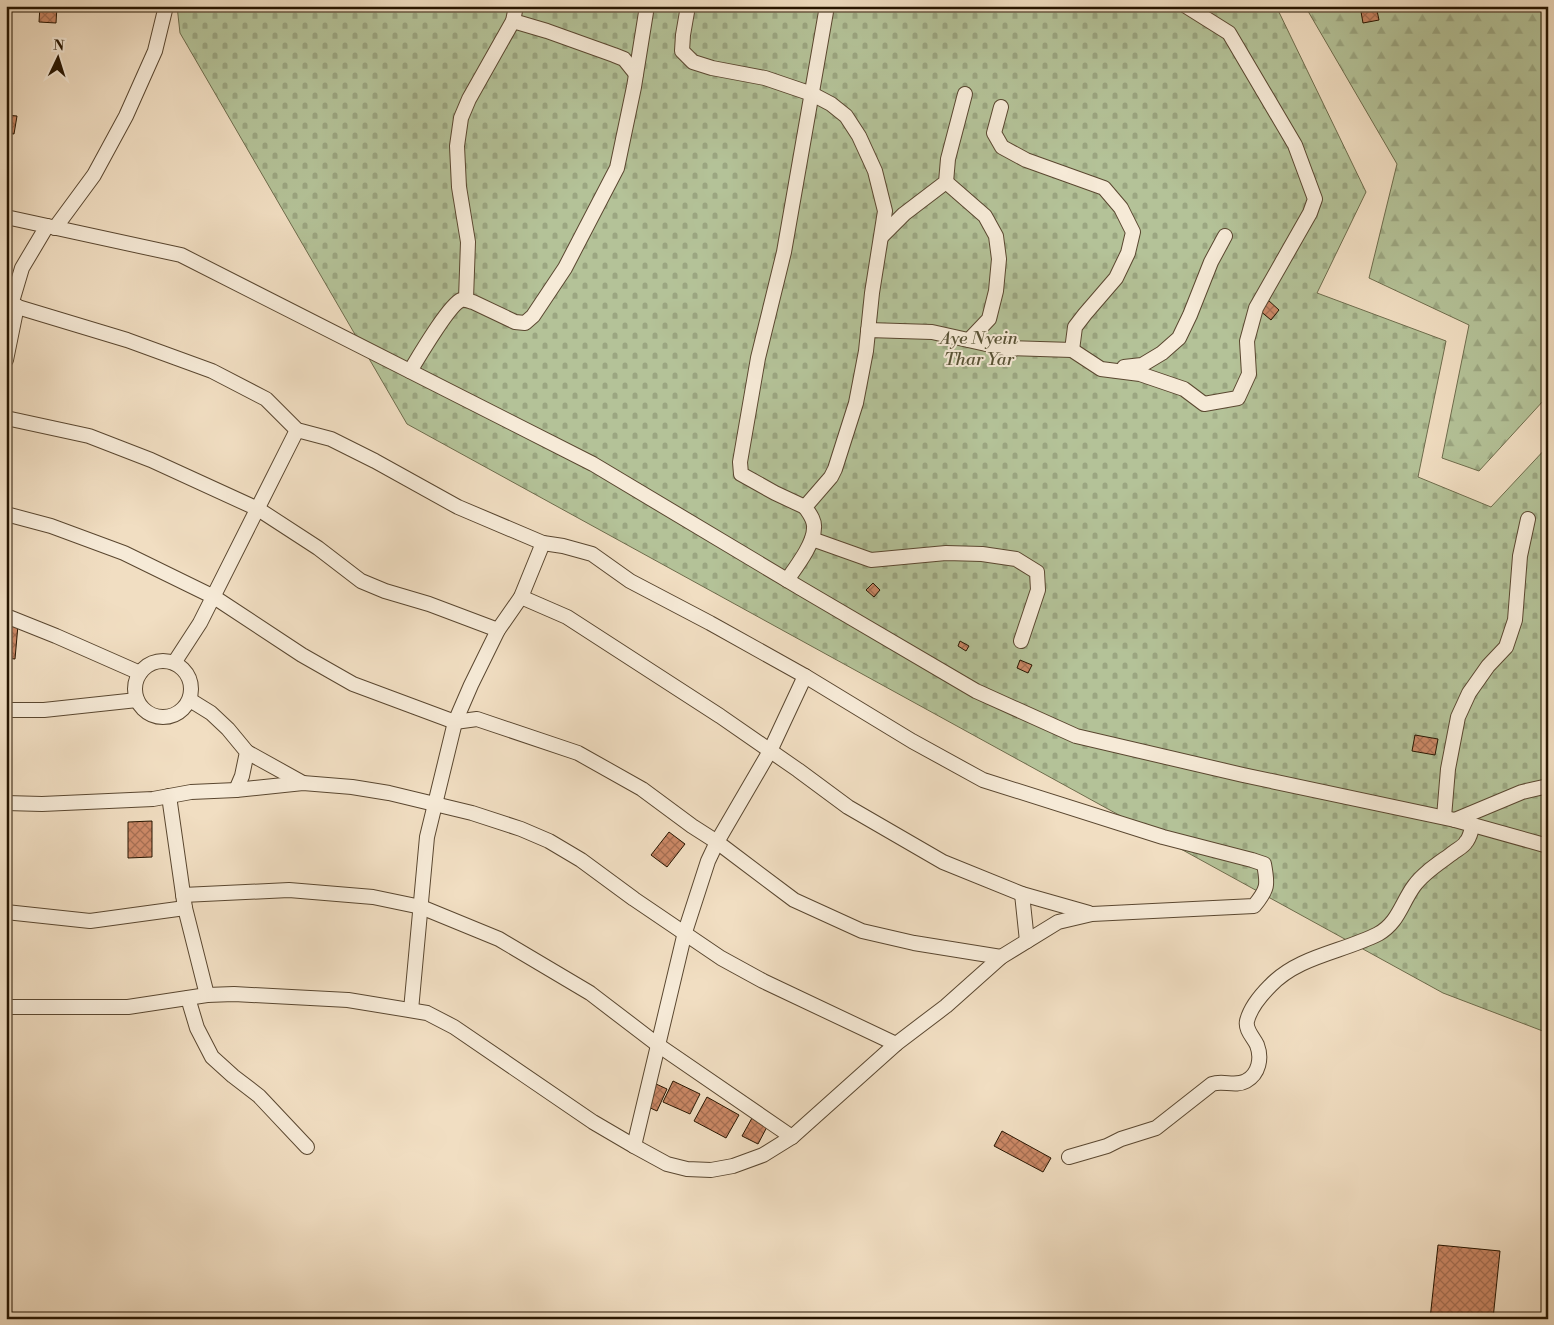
<svg xmlns="http://www.w3.org/2000/svg" width="1554" height="1325" font-family="'Libre Bodoni',serif">
<defs>
<pattern id="forest-firs" width="22" height="20" patternUnits="userSpaceOnUse" patternTransform="scale(1.25)"><rect width="22" height="20" fill="#b4c298"/><path d="M5 1l3.5 6h-7zM16 11l3.5 6h-7z" fill="#9ba681"/></pattern>
<pattern id="cemetery-stones" width="16" height="16" patternUnits="userSpaceOnUse" patternTransform="scale(1.25)"><rect width="16" height="16" fill="#b4c298"/><path d="M2 7V4a2 2 0 0 1 4 0v3zM10 15v-3a2 2 0 0 1 4 0v3z" fill="#9ba681"/></pattern>
<pattern id="building-cross-hatch" width="8" height="8" patternUnits="userSpaceOnUse" patternTransform="scale(1.25)"><rect width="8" height="8" fill="#cb8866"/><path d="M0 0l8 8M0 8l8-8" fill="none" stroke="#a56e52"/></pattern>
</defs>
<rect width="100%" height="100%" fill="#f1dec2"/>
<filter id="stains"><feTurbulence type="fractalNoise" baseFrequency=".004" numOctaves="4"/><feColorMatrix values="0 0 0 0 .2 0 0 0 0 .09 0 0 0 0 .02 0 0 0 .5 -.17"/></filter>
<radialGradient id="worn" r=".72"><stop offset=".6" stop-color="#630" stop-opacity="0"/><stop offset="1" stop-color="#630" stop-opacity=".3"/></radialGradient>
<!-- forest -->
<polygon fill="url(#forest-firs)" stroke="#6e6c4c" points="1305,6 1548,6 1548,399 1544,400 1479,471 1442,458 1469,325 1369,278 1397,164"/>
<!-- cemetery -->
<polygon fill="url(#cemetery-stones)" stroke="#6e6c4c" points="177,6 1276,6 1366,192 1317,293 1446,341 1418,477 1491,507 1548,446 1548,1033 1443,993 407,424 180,33"/>
<!-- building -->
<g fill="url(#building-cross-hatch)" stroke="#271500">
<polygon points="40,6 57,6 56,23 39,22"/>
<polygon points="1360,6 1376,6 1379,20 1363,23"/>
<polygon points="6,115 17,116 14,134 6,133"/>
<polygon points="1268,300 1279,310 1271,320 1259,310"/>
<polygon points="873,583 880,590 874,597 866,590"/>
<polygon points="6,624 18,625 15,659 6,658"/>
<polygon points="960,641 969,646 966,651 958,646"/>
<polygon points="1020,660 1032,665 1028,673 1017,668"/>
<polygon points="1415,735 1438,739 1435,755 1412,751"/>
<polygon points="152,821 152,857 128,858 128,822"/>
<polygon points="669,832 685,844 667,867 651,855"/>
<polygon points="673,1081 700,1094 690,1114 663,1102"/>
<polygon points="656,1084 667,1089 657,1111 646,1106"/>
<polygon points="707,1097 739,1115 726,1138 694,1121"/>
<polygon points="752,1118 768,1125 758,1144 742,1136"/>
<polygon points="1002,1131 1051,1158 1043,1172 994,1146"/>
<polygon points="1438,1245 1500,1251 1493,1319 1430,1319"/>
</g>
<g fill="none" stroke-linecap="round" stroke-linejoin="round">
<!-- street casing -->
<g stroke="#5a4730" stroke-width="16">
<g id="street">
<path d="M688,6L683,35L682,51L693,62L712,68L765,78L812,94L831,104L846,116L859,136L875,171L885,211L872,293L866,351L856,403L835,469L831,477L805,507C809,513 815,520 814,528C814,544 796,567 787,580"/>
<polyline points="513,21 547,31 614,55 624,59 636,74"/>
<polyline points="1001,107 994,133 1002,147 1026,160 1104,188 1121,208 1133,232 1128,253 1116,278 1085,314 1075,327 1072,350"/>
<polyline points="946,182 985,216 996,236 999,259 996,291 989,319 969,340"/>
<polyline points="6,217 181,255 593,464 802,589 976,691 1076,736 1243,775 1455,820 1548,846"/>
<polyline points="55,228 94,175 126,116 155,51 166,6"/>
<polyline points="882,236 904,214 946,182 948,159 965,94"/>
<polyline points="466,299 468,242 459,187 457,146 461,118 469,99 513,21 516,6"/>
<polyline points="868,330 932,332 1004,348 1072,350 1101,369 1140,374 1184,389 1204,404 1238,398 1249,374 1247,341 1256,308 1310,213 1315,199 1295,145 1229,33 1186,6"/>
<polyline points="6,360 17,306"/>
<polyline points="1124,367 1142,365 1162,353 1179,338 1190,315 1211,262 1225,236"/>
<path d="M410,371C418,358 449,305 461,300C466,299 469,301 473,302L515,322L525,323L533,316L565,268L617,168L634,87L647,6"/>
<polyline points="6,418 89,436 151,460 258,509 318,548 361,581 385,591 429,604 498,630"/>
<polyline points="805,507 775,493 741,474 740,462 758,358 784,252 827,6"/>
<polyline points="6,514 51,526 124,553 214,597 302,655 353,684 455,722 477,719 578,753 642,789 692,826 717,842 794,900 862,931 914,943 1001,957"/>
<polyline points="812,539 871,560 946,553 982,554 1016,559 1037,572 1038,590 1021,641"/>
<polyline points="521,597 567,617 720,716 798,770 848,807 943,862 1022,894 1089,913"/>
<polyline points="6,616 56,636 140,673"/>
<circle cx="163" cy="689" r="28"/>
<polyline points="174,663 200,623 297,430"/>
<polyline points="190,700 211,713 228,729 247,752 242,776 236,790"/>
<polyline points="6,710 44,710 137,700"/>
<polyline points="247,752 303,783"/>
<polyline points="169,796 185,908 207,995"/>
<polyline points="6,803 42,804 153,799 191,792 236,790 303,783 352,787 389,793 472,813 521,829 549,841 581,860 634,899 721,958 763,981 896,1044"/>
<polyline points="1444,817 1448,769 1458,717 1469,693 1488,666 1506,647 1515,620 1520,556 1528,519"/>
<polyline points="1455,820 1522,792 1548,786"/>
<polyline points="1022,894 1027,941"/>
<polyline points="183,895 289,890 373,897 421,907 499,939 590,993 658,1045 792,1137"/>
<polyline points="6,912 90,921 185,908"/>
<polyline points="188,998 197,1028 212,1057 233,1076 259,1096 307,1147"/>
<path d="M6,1007H128L207,995L234,994L348,1000L427,1013L454,1027L593,1122L634,1146L667,1164L687,1169L711,1170L733,1166L763,1155L792,1137L896,1044L946,1006L1001,957L1058,922L1092,914L1254,906C1268,889 1268,885 1264,864L1252,860L1163,837L983,780L912,741L805,676L710,623L630,581L592,554L563,546L543,543L458,507L375,461L331,439L297,430L266,399L212,371L127,340L11,305L22,268L47,226"/>
<polyline points="411,1010 427,837 455,722 471,685 498,630 521,597 543,543"/>
<polyline points="634,1146 685,932 708,861 717,842 770,751 805,676"/>
<path d="M1069,1157L1107,1146L1121,1139L1156,1128L1212,1084C1223,1080 1235,1087 1246,1081C1259,1074 1262,1058 1257,1045C1254,1038 1245,1030 1247,1021C1250,1009 1261,995 1270,986C1298,956 1343,952 1378,934C1398,923 1401,904 1414,886C1424,872 1441,862 1454,852C1458,849 1464,846 1466,842C1470,838 1471,830 1473,825"/>
</g>
</g>
<!-- street -->
<use href="#street" stroke="#f6ead7" stroke-width="14"/>
</g>
<g text-anchor="middle" dominant-baseline="central" stroke-width="4" stroke-linejoin="round" paint-order="stroke">
<!-- park labels -->
<g font-size="18" font-style="italic" fill="#585235" stroke="#f6ead7">
<text x="979" y="338">Aye Nyein<tspan x="979" dy="21">Thar Yar</tspan></text>
</g>
</g>
<!-- margin -->
<rect width="1554" height="1325" fill="none" stroke="#f1dec2" stroke-width="25"/>
<rect x="8" y="8" width="1539" height="1310" fill="none" stroke="#271500" stroke-width="2.5"/>
<rect x="12" y="12" width="1529" height="1300" fill="none" stroke="#271500"/>
<!-- north arrow -->
<g transform="translate(58 58) rotate(4)" stroke="#f6ead7" stroke-width="4" paint-order="stroke">
<path d="M0-4L9 19L0 12L-9 19Z" fill="#271500"/>
<text y="-8" font-size="14" font-weight="bold" text-anchor="middle" fill="#271500">N</text>
</g>
<rect width="100%" height="100%" filter="url(#stains)"/>
<rect width="100%" height="100%" fill="url(#worn)"/>
</svg>
